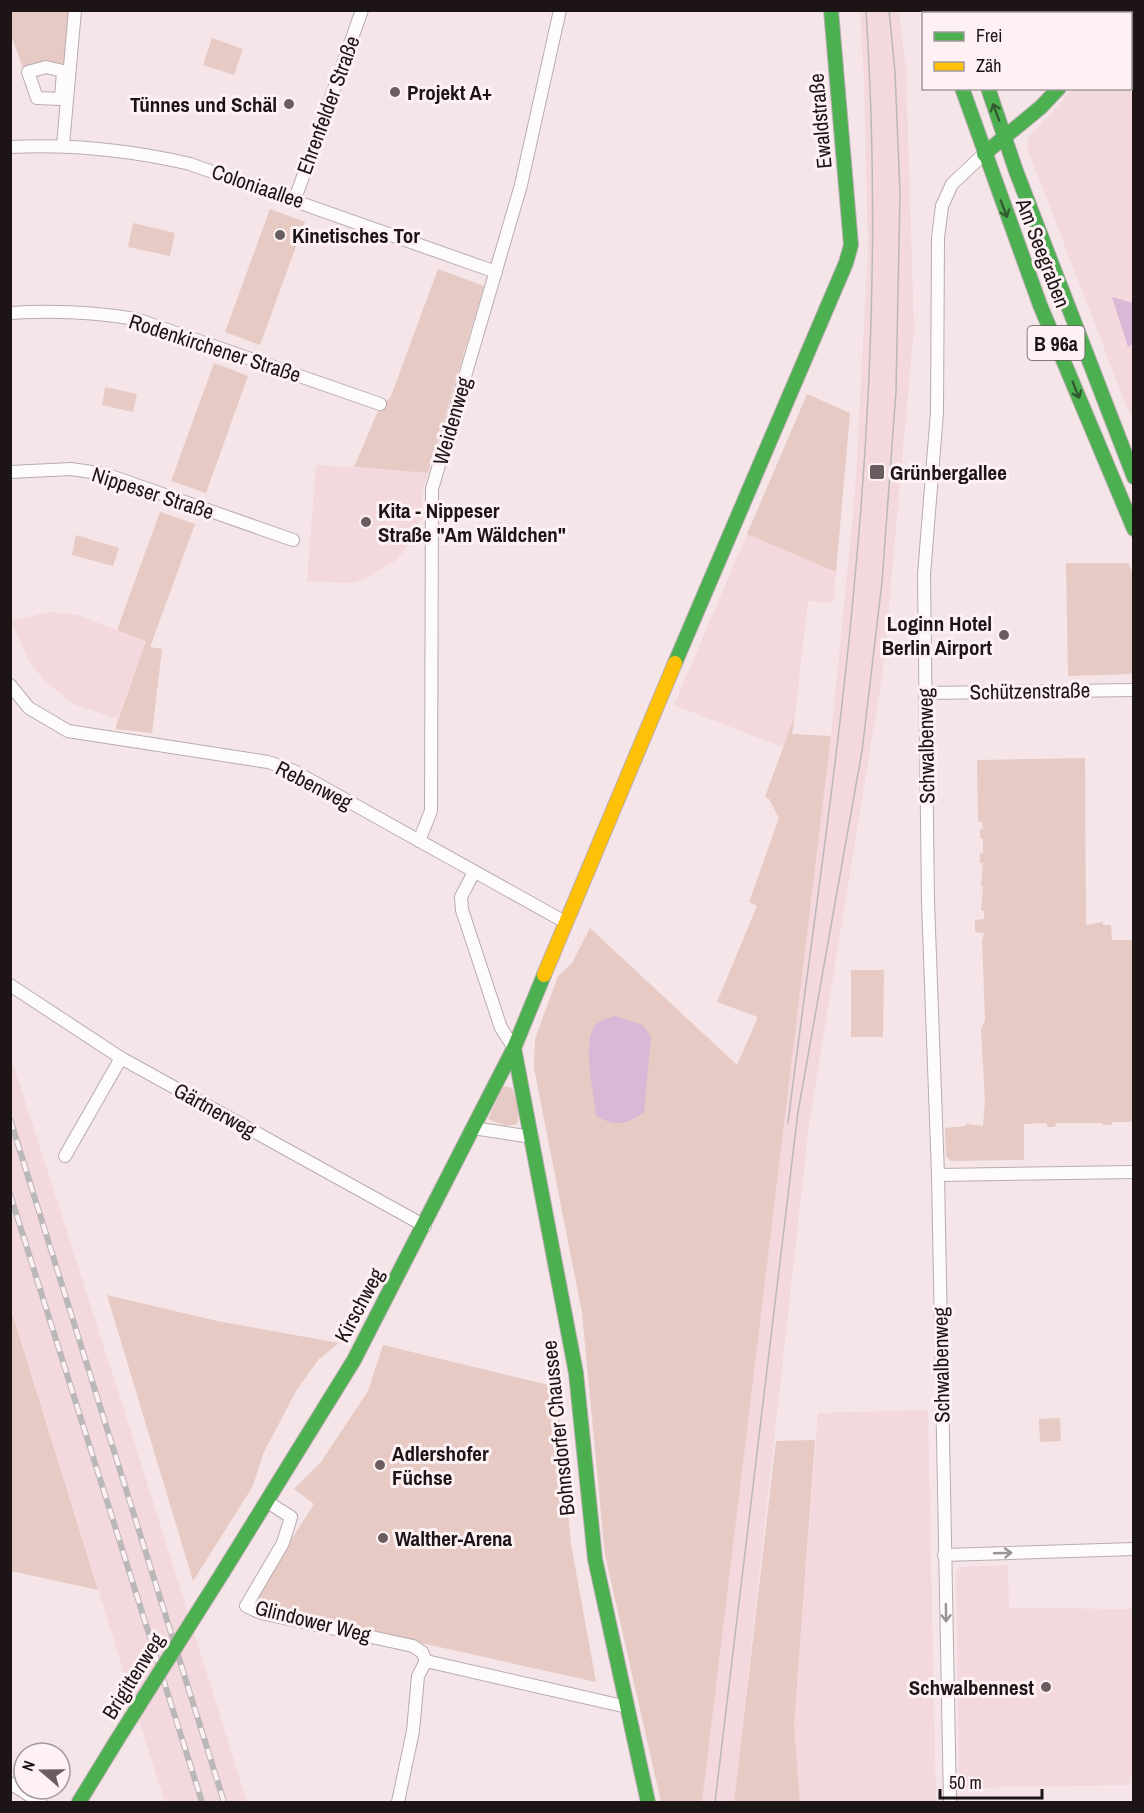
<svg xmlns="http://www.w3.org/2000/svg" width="1144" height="1813" font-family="'Archivo Narrow',sans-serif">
<rect width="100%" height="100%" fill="#f5e5e8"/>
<!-- built -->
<g fill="#f3d8dd">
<polygon points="860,11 899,11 906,70 914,328 883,671 809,1124 734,1802 702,1802 831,736 855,493 868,250 864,81"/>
<polygon points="1108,11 1133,11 1133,423 1027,147 1029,137 1073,89 1130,88 1130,14 1106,13"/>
<polygon points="316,465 428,473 422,493 422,516 407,547 396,560 365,579 351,583 307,581"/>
<polygon points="747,534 836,572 833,603 808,601 795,715 786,744 782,747 674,705"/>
<polygon points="48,612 77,615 146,641 118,719 74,704 46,682 30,663 11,621"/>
<polygon points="10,1054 133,1438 247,1802 165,1802 125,1676 11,1307"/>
<polygon points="928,1410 936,1802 800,1802 794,1725 818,1413"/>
<polygon points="1008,1565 1009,1608 1133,1609 1134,1764 1129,1785 959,1788 956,1571 960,1567"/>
</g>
<!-- green -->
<g fill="#e6cac3">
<polygon points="11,11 70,11 63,71 25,73 11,35"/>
<polygon points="212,38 243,49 234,75 203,65"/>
<polygon points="270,209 305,222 260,345 225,332"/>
<polygon points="133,223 175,233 170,256 128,247"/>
<polygon points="438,269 484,286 428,473 354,467 377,413 391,396"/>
<polygon points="214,363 248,376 206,493 171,481"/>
<polygon points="105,387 137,394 133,412 102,405"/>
<polygon points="807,394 850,413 836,572 747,534"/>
<polygon points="160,512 195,524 150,647 162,649 152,733 115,729 146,641 117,630"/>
<polygon points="76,535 119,548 113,566 72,555"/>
<polygon points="1066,563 1128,563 1134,576 1133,674 1068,676"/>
<polygon points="795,715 792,734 831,736 702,1802 661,1802 605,1555 582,1313 534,1068 535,1039 558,976 572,963 590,928 737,1065 758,1017 717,1002 757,906 749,902 779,818 769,799 765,797"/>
<polygon points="1085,758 1086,925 1103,922 1103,925 1111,925 1112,940 1133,940 1133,1122 1112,1122 1112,1125 1103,1125 1103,1123 1056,1123 1055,1127 1047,1127 1047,1123 1024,1124 1024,1160 951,1161 946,1156 945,1128 966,1126 966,1124 983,1126 985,1102 981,1029 985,1020 982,940 984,933 975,932 975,920 984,919 984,911 981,911 983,887 981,886 983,863 980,863 980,853 983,853 983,839 980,838 980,829 983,829 982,822 978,822 977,760"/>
<polygon points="851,970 884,970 883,1037 851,1037"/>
<path d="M503,1086L512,1088C516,1098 521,1114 517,1124L506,1126L488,1119Z"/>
<polygon points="107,1295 217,1321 339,1343 319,1359 296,1391 263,1454 253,1486 193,1581"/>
<polygon points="11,1309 98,1590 11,1571"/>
<polygon points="383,1345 557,1387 571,1544 596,1682 268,1609 258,1602 262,1585 314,1504 294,1489 321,1462 368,1391"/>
<polygon points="1060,1418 1061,1441 1040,1442 1039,1419"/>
<polygon points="815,1440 794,1725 800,1802 734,1802 776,1441"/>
</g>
<!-- water -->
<g fill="#dab7d6">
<polygon points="1112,297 1133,303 1133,344 1128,347"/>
<path d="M615,1016L643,1025L651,1037L644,1112C626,1125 616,1127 596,1116C594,1093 584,1052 592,1031C595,1021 606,1019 615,1016Z"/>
</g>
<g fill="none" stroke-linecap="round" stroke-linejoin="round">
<!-- street casing -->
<g stroke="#b8acaf" stroke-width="14">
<g id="street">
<polygon points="46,67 63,71 61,99 37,98 28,72"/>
<polyline points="63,145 75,10"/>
<path d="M10,147C73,144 130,150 190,164L496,272"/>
<polyline points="295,199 362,10"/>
<path d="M10,313C53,310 94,312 136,319L380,404"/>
<polyline points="10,472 71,469 105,474 293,540"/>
<polyline points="10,685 29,708 68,731 268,762 294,771 565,922"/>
<polyline points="926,693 1134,690"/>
<polyline points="419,841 431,811 432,489 521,185 560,10"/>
<polyline points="474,872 461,897 462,910 501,1028 514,1048"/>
<polyline points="10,985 121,1058 425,1226"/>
<polyline points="473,1128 532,1137"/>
<polyline points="65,1156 121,1058"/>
<polyline points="938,1175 1134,1172"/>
<polyline points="266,1501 291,1517 283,1543 246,1606 261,1613 413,1646 422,1652 426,1661"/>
<polyline points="944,1555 1134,1549"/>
<polyline points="10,1783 40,1802"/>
<polyline points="398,1802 413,1731 418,1676 426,1661 627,1707"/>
<polyline points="950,1802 938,1175 928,902 924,575 937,412 938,238 942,206 952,184 984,154"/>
</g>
</g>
<!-- fast casing -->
<g stroke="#b8acaf" stroke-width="16">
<g id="fast">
<polyline points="964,10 965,14"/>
<polyline points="1096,14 1097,10"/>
<polyline points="962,88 1040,305 1134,529"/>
<polyline points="988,88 1016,171 1134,477"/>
<polyline points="984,154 1041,107 1059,88"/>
<polyline points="675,663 846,263 851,245 831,10"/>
<polyline points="514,1048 576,1373 595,1559 648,1802"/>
<polyline points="223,1572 354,1360 514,1048 544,975"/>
<polyline points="79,1802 117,1740"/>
</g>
</g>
<!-- slow casing -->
<g stroke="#b8acaf" stroke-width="16">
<g id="slow">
<polyline points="940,10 941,14"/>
<polyline points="544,975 675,663"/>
</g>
</g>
<!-- street -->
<use href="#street" stroke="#fefbfc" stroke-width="12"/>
<!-- fast -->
<use href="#fast" stroke="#4caf50" stroke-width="14"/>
<!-- slow -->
<use href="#slow" stroke="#ffc107" stroke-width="14"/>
<!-- tram -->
<g stroke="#bab7b8" stroke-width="1.5">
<path d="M788,1123C811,938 840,752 856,566C873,382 878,195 866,10"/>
<polyline points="715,1802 798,1112 862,751 882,582 896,391 900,193 895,72 889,10"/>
</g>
<!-- rail casing -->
<g stroke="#bab7b8" stroke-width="6">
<g id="rail">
<polyline points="10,1119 224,1802"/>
<polyline points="10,1194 202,1802"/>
</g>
</g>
<!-- rail -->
<use href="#rail" stroke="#fdf1f3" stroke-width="4" stroke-dasharray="11" stroke-linecap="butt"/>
<!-- fast-bridge casing -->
<g stroke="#b8acaf" stroke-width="16" stroke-linecap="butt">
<polyline id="fast-bridge" points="117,1740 223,1572"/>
</g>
<!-- fast-bridge -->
<use href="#fast-bridge" stroke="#4caf50" stroke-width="14"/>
</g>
<!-- one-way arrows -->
<defs><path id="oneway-shaft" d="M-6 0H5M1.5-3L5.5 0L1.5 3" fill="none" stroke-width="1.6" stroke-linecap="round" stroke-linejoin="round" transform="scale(1.5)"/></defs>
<g stroke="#325a30">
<use href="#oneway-shaft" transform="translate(996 112) rotate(-110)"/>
<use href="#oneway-shaft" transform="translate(1004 209) rotate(69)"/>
<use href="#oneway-shaft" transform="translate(1076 390) rotate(68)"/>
</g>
<g stroke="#999394">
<use href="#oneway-shaft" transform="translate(1003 1553) rotate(-2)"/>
<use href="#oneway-shaft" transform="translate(946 1613) rotate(89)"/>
</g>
<!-- markers -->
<g fill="#695d60" stroke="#fdf1f3" stroke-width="2">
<circle cx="395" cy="92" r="6"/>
<circle cx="289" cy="104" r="6"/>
<circle cx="280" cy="235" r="6"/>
<rect x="869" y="464" width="16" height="16" rx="3"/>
<circle cx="366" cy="522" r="6"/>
<circle cx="1004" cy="635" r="6"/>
<circle cx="380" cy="1465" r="6"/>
<circle cx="383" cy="1538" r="6"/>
<circle cx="1046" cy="1687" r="6"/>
</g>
<g text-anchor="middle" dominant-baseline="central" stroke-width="6" stroke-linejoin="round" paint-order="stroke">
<!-- shield labels -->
<rect fill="#fdf1f3" stroke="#605658" stroke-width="1.5" x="1027.5" y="326" width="57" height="34" rx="4.5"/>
<g font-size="20" font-weight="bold" fill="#1d1416">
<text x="1056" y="343">B 96a</text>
</g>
<!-- poi labels -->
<g font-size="21" font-weight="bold" fill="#1d1416" stroke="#fdf1f3" text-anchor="start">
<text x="407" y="92">Projekt A+</text>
<text x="277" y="104" text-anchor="end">Tünnes und Schäl</text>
<text x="292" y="235">Kinetisches Tor</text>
<text x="890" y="472">Grünbergallee</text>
<text x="378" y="510">Kita - Nippeser<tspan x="378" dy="24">Straße "Am Wäldchen"</tspan></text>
<text x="992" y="623" text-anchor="end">Loginn Hotel<tspan x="992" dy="24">Berlin Airport</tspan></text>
<text x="392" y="1453">Adlershofer<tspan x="392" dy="24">Füchse</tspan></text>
<text x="395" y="1538">Walther-Arena</text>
<text x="1034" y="1687" text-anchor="end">Schwalbennest</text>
</g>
<!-- street labels -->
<g font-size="21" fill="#1d1416" stroke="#fdf1f3">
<text transform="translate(328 105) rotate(-70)">Ehrenfelder Straße</text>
<text transform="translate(820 121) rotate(-95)">Ewaldstraße</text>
<text transform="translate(258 186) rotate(19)">Coloniaallee</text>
<text transform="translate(1043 253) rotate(69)">Am Seegraben</text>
<text transform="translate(215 348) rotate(18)">Rodenkirchener Straße</text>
<text transform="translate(452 421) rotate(-74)">Weidenweg</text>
<text transform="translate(153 493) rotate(18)">Nippeser Straße</text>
<text transform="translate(1030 691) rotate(-1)">Schützenstraße</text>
<text transform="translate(926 746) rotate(-91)">Schwalbenweg</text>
<text transform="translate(314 785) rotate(27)">Rebenweg</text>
<text transform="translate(215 1110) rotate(29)">Gärtnerweg</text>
<text transform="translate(359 1305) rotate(-62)">Kirschweg</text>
<text transform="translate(941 1365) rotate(-91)">Schwalbenweg</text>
<text transform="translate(558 1428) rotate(-96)">Bohnsdorfer Chaussee</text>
<text transform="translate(313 1621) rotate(14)">Glindower Weg</text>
<text transform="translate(133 1676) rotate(-58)">Brigittenweg</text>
</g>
</g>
<!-- border -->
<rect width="1144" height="1813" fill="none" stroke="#1d1416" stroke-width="24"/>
<!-- legend -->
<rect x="922" y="12" width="210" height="78" fill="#fdf1f3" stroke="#a3999b" stroke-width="1.5"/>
<rect x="934" y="32" width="30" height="9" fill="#4caf50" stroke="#a3999b" stroke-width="1.5"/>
<text x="976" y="42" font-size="18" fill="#1d1416">Frei</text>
<rect x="934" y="62" width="30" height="9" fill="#ffc107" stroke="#a3999b" stroke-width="1.5"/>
<text x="976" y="72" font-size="18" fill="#1d1416">Zäh</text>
<!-- north arrow -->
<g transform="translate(42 1771) rotate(290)"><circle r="28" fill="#fdf1f3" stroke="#a3999b" stroke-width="1.5"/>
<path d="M0-4.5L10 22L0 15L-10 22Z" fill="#695d60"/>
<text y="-9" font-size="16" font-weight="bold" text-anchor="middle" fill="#1d1416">N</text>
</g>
<!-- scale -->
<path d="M940 1789v9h102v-9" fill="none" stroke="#1d1416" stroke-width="3"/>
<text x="949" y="1789" font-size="18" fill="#1d1416" stroke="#fdf1f3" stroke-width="4.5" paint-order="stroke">50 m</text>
</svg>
